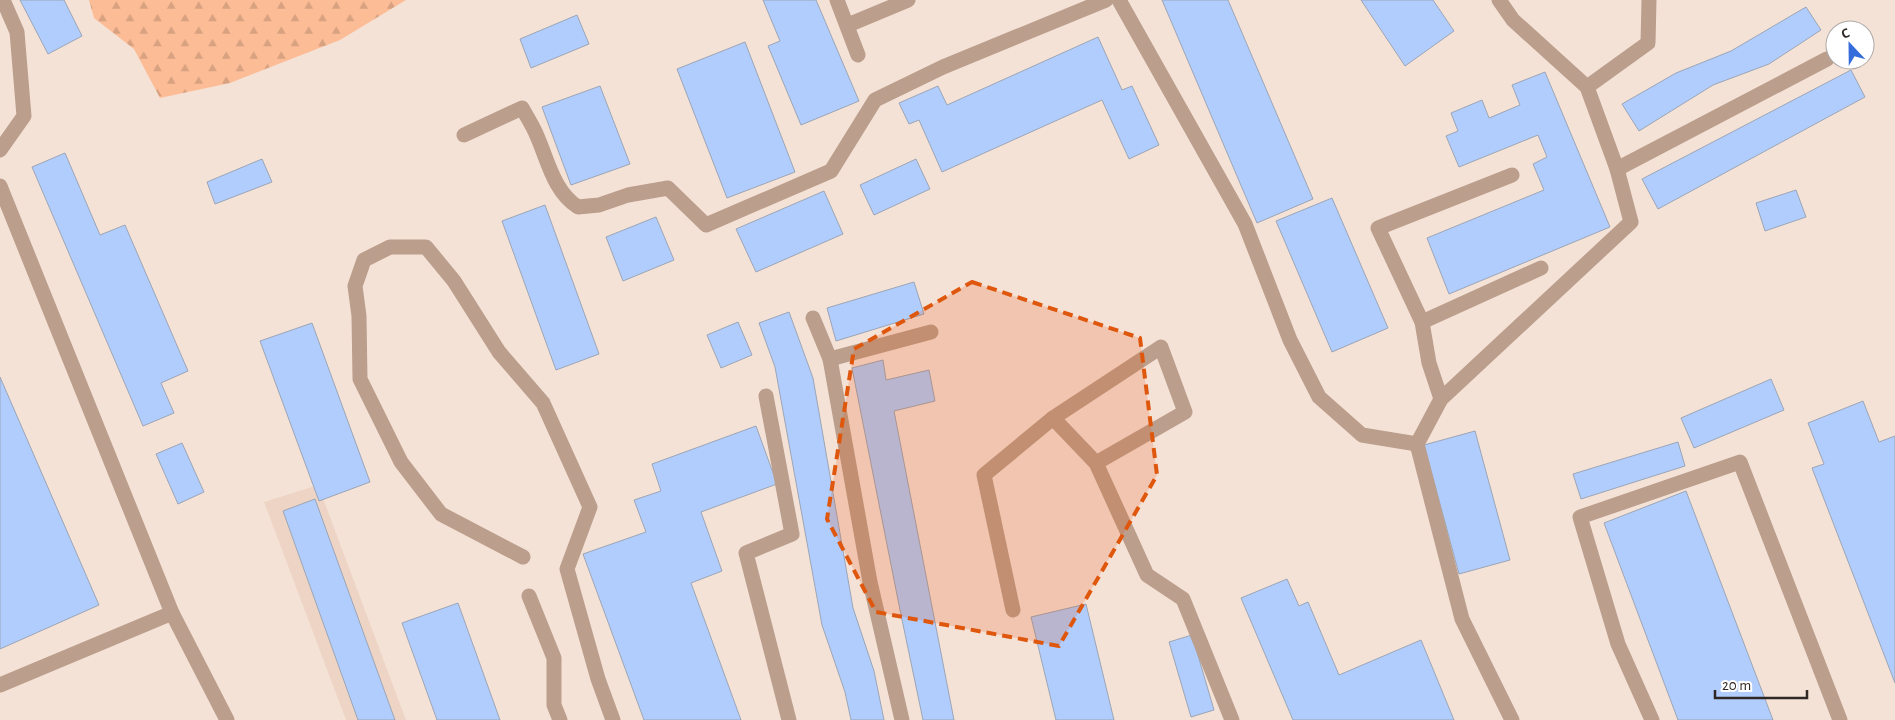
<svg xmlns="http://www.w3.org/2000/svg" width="1895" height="720" font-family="'Alegreya Sans',sans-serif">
<defs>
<pattern id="forest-firs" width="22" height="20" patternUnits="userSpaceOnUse" patternTransform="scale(1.25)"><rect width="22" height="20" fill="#fcbc96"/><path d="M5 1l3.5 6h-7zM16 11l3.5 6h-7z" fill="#d8a281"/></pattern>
</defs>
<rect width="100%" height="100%" fill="#f5e2d7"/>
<!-- built -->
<polygon fill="#eed4c5" points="318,485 406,720 346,720 264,502"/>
<!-- forest -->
<polygon fill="url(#forest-firs)" points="89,0 406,0 340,40 230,83 160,98 134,49 94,18"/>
<!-- building -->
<g fill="#b1cdfe" stroke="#9ba5b5">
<polygon points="20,0 64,0 82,36 48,54"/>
<polygon points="763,0 816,0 859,101 801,125 768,46 780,41"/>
<polygon points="1162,0 1228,0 1313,199 1257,223"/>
<polygon points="1361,0 1433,0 1454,31 1405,66"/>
<polygon points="1806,7 1821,30 1769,64 1713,85 1639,131 1622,104 1676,73 1731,51"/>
<polygon points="577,15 589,44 531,68 520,39"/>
<polygon points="1098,37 1122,90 1132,86 1159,145 1129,159 1102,100 942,172 919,120 909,124 899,103 938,86 947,105"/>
<polygon points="745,42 795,172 727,198 677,69"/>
<polygon points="1851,70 1865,97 1658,209 1642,179"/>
<polygon points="1545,72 1610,227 1449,294 1427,238 1544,190 1533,164 1547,157 1538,135 1459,167 1446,136 1458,131 1451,113 1482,100 1489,118 1520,105 1512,85"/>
<polygon points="600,86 630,164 571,185 542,107"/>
<polygon points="65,153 100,235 125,225 188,371 161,383 174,413 143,426 32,167"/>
<polygon points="262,159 272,182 215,204 207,182"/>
<polygon points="916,159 930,189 874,215 860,185"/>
<polygon points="1796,190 1806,217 1765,231 1756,203"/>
<polygon points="824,191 843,234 756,272 736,229"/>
<polygon points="1332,198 1388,328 1332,352 1276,221"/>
<polygon points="545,205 599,354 556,370 502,221"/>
<polygon points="656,217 674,260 623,281 606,237"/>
<polygon points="914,282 924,314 836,341 827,308"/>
<polygon points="789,312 813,378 853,608 874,671 884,720 851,720 845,692 822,625 775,367 759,323"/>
<polygon points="738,322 752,355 721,368 707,335"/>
<polygon points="312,323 370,482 319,501 260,341"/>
<polygon points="883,360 886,380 929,370 935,401 894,411 954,720 923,720 900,610 852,368"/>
<polygon points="0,377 99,605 0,649"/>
<polygon points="1771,379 1784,410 1694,448 1681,418"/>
<polygon points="1863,401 1879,442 1895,436 1895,683 1812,468 1824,464 1808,423"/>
<polygon points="756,426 777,484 701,512 722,571 691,583 741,720 644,720 583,554 646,532 634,500 661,491 652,464"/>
<polygon points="1475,431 1510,560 1459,574 1424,445"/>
<polygon points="1678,442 1685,466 1581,499 1573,474"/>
<polygon points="182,443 204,492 178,504 156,454"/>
<polygon points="1686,491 1773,720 1678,720 1604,523"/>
<polygon points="315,499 395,720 358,720 283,511"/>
<polygon points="1287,579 1299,606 1308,602 1339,675 1421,640 1454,720 1293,720 1241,598"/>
<polygon points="458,603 500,720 437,720 402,623"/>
<polygon points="1086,604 1114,720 1056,720 1031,617"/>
<polygon points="1192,635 1214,710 1191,717 1169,642"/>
</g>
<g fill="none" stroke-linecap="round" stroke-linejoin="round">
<!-- minor -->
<g stroke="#bb9e8c" stroke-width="15">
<polyline points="837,0 858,55"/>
<polyline points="1119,0 1245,224 1290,340 1319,397 1362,435 1417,444"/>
<polyline points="1499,0 1513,20 1587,87 1617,169 1631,222 1441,399 1417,444 1462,619 1512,720"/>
<polyline points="848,25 908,0"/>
<polyline points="1587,87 1648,43 1649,0"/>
<path d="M464,135L522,108C527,117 533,126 537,136C548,161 554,192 578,207L599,205L628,195L668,188L706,225L831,171L875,100L943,67L1106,0"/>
<polyline points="0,150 24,116 17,32 3,0"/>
<polyline points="1617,169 1827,59"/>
<polyline points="0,186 172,613 227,720"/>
<polyline points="813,318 830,359 870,582 902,720"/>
<polyline points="1422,322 1541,268"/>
<polyline points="830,359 931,332"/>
<polyline points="766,396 792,534 746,553 789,720"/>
<polyline points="1441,399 1429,363 1422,322 1378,228 1512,175"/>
<polyline points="1053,418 1096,463 1147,575 1183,599 1232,720"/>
<polyline points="523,557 441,514 401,462 360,379 359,316 355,286 364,260 390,247 426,247 454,281 499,352 543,403 590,507 567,569 598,679 613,720"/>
<polyline points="529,596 554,658 554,705 560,720"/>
<polyline points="1013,610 984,475 1053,418 1161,347 1185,412 1096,463"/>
<polyline points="0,685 172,613"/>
<polyline points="1652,720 1618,644 1580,517 1740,462 1840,720"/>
</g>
</g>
<!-- marked area -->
<path fill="#df570d" fill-opacity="0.2" stroke="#df570d" stroke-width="4" stroke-dasharray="10 6" stroke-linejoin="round" d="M972,282L1140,338L1157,475L1059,646L876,612L827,519L854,349Z"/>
<!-- north arrow -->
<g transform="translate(1850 45) rotate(338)"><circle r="24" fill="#ffffff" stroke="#aca9a7"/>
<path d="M0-4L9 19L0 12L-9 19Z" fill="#346ddb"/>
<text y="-8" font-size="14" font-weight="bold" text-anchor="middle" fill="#2f2824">С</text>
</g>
<!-- scale -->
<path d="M1715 690v8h92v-8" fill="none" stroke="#2f2824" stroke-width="2.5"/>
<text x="1722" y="690" font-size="15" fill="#2f2824" stroke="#ffffff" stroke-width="4" paint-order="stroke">20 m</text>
</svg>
